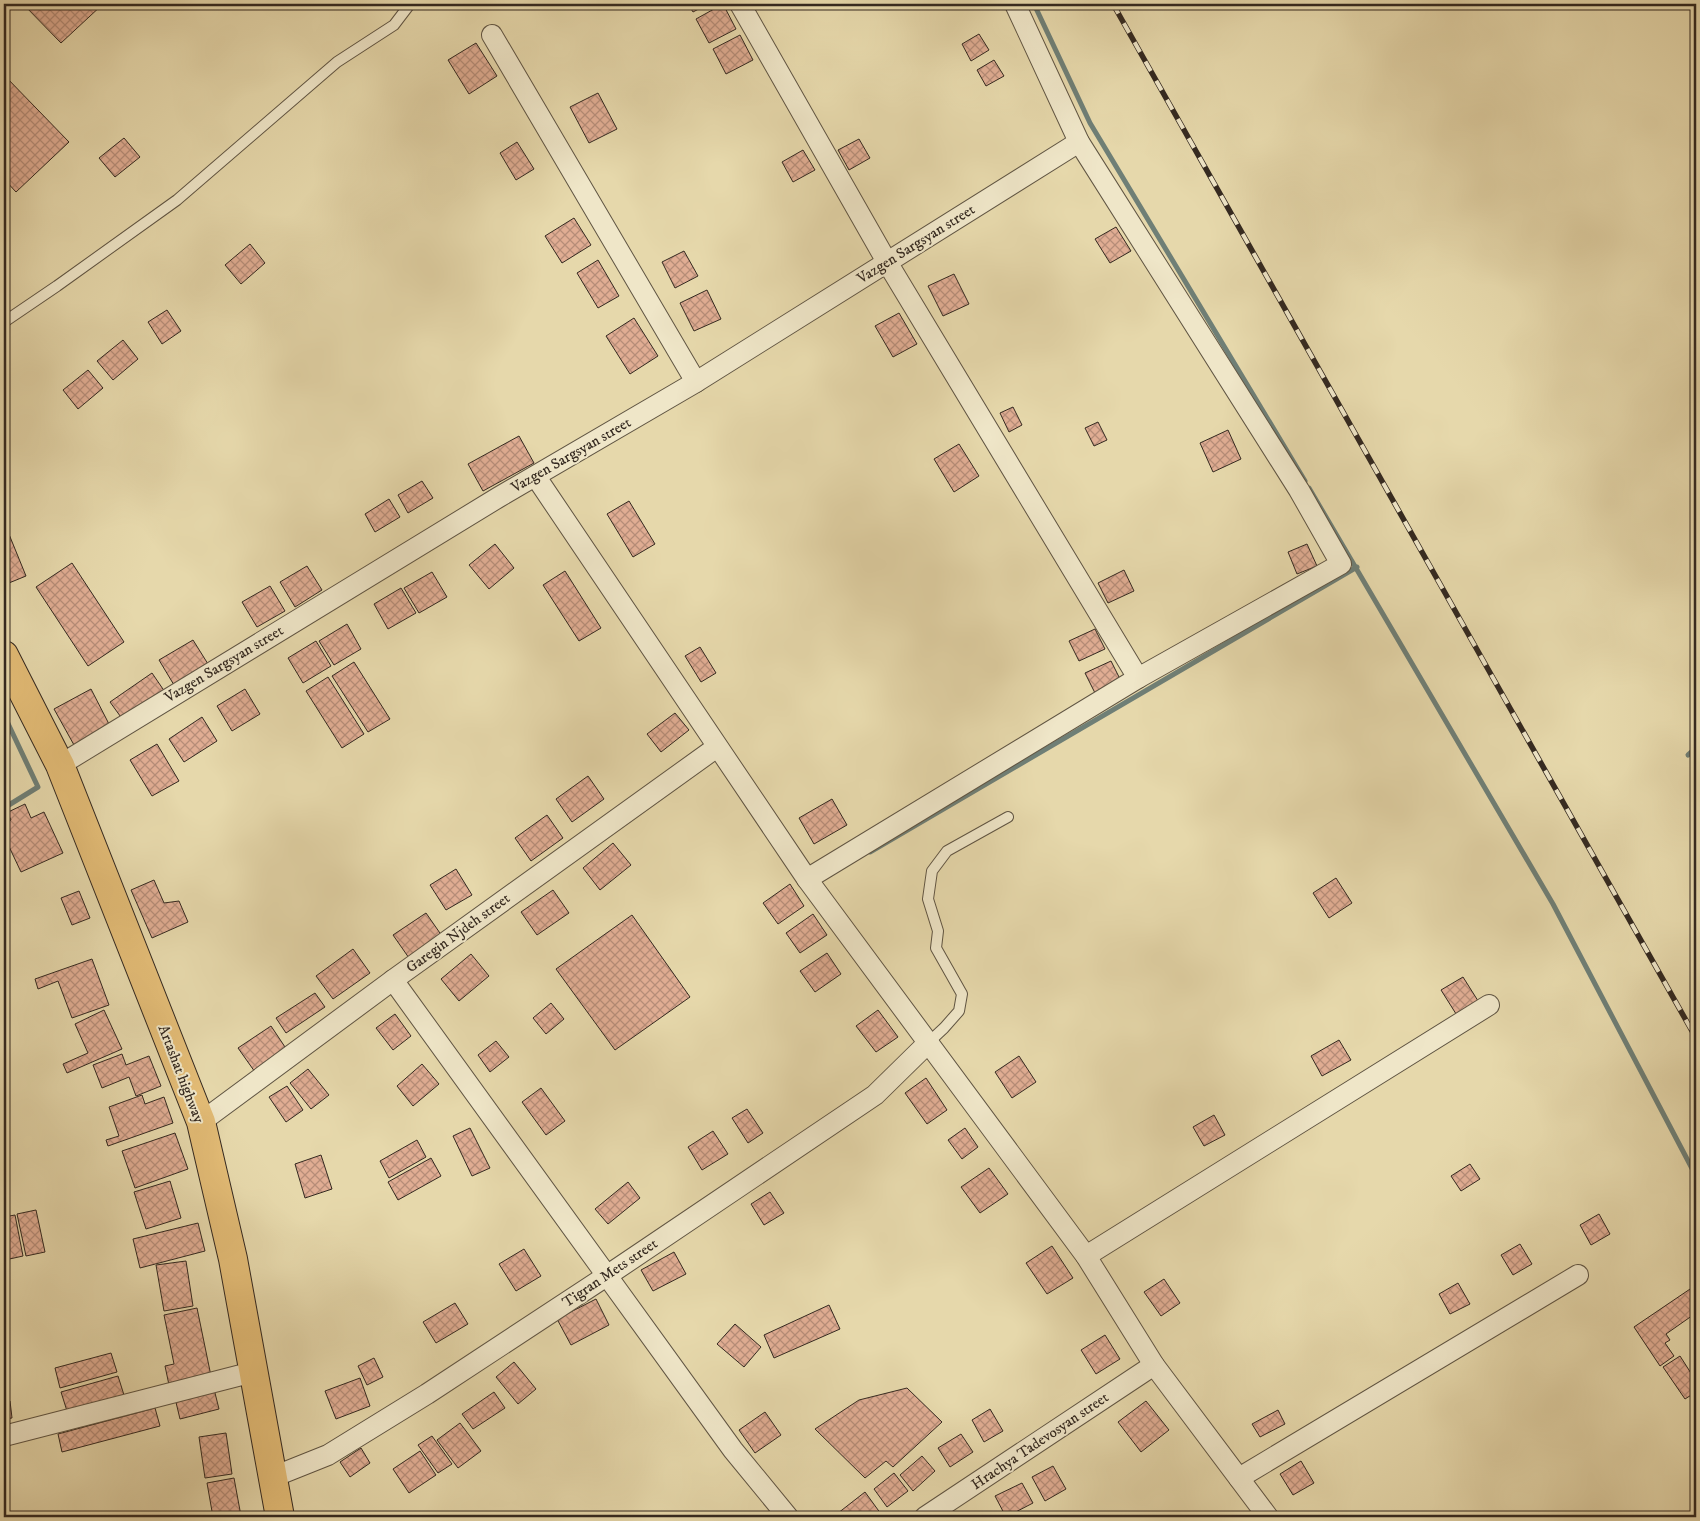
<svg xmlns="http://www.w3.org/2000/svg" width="1700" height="1521" font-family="'IM FELL DW Pica',serif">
<defs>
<pattern id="building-cross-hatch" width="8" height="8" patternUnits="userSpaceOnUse" patternTransform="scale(1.25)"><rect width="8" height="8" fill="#e0ad93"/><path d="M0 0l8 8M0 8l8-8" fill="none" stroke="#b68d78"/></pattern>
</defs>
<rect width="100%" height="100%" fill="#e6d8ab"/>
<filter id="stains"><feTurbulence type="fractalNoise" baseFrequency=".004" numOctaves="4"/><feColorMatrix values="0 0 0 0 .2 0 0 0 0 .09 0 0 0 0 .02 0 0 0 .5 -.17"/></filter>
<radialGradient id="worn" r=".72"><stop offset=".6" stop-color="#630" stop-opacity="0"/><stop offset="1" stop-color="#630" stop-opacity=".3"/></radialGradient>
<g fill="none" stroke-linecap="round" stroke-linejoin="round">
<!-- stream -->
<g stroke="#6f7f76" stroke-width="5">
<polyline points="1034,4 1090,123 1305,481"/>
<polyline points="1309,488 1553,904 1696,1176"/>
<polyline points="4,715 38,787 4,808"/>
<polyline points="1688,755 1696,748"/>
<polyline points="870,852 1357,567"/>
</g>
</g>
<!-- building -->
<g fill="url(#building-cross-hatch)" stroke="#342920">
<polygon points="23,4 103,4 61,43"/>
<polygon points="688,4 708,4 693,12"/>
<polygon points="723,4 736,29 709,43 696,19"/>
<polygon points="979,34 989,50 971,61 962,44"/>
<polygon points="740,35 753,60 726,74 713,49"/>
<polygon points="476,43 497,76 469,94 448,60"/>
<polygon points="994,60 1004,76 986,86 977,70"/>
<polygon points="4,75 69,142 16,192 4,179"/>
<polygon points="598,93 617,129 589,143 570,107"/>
<polygon points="124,138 140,157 115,177 99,158"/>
<polygon points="859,139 870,158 849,170 838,150"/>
<polygon points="517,142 534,169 516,180 500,153"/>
<polygon points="803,150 815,170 793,182 782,162"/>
<polygon points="574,218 591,245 562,263 545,236"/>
<polygon points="1116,227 1131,251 1110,263 1095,239"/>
<polygon points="250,244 265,263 241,284 225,265"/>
<polygon points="684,251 698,276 675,288 662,262"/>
<polygon points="598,260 619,296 598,308 577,273"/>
<polygon points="954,274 969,304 943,316 928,286"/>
<polygon points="707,290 721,319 694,331 680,303"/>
<polygon points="167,310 181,331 162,344 148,322"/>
<polygon points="899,313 917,344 893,357 875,326"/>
<polygon points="634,318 658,356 630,374 606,336"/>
<polygon points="123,340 138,359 113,380 97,361"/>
<polygon points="88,370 103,388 78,409 63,390"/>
<polygon points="1013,407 1022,425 1009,432 1000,413"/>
<polygon points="1098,422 1107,440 1094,446 1085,428"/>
<polygon points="1228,430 1241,459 1213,472 1200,443"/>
<polygon points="519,436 534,463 483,491 468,464"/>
<polygon points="959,444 979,476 954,492 934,459"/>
<polygon points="422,481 433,498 408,513 398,495"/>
<polygon points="389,499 400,517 375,532 365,514"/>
<polygon points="629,501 655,544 633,557 607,514"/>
<polygon points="4,522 26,576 4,585"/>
<polygon points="495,544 514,568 489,589 469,565"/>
<polygon points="1307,544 1317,566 1297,574 1288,552"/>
<polygon points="72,563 124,642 88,666 36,587"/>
<polygon points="307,566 322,590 295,607 280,582"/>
<polygon points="1124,570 1134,591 1108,603 1098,583"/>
<polygon points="565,571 601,628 579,641 543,585"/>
<polygon points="432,572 447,597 419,613 404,588"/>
<polygon points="270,586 285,611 257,627 242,602"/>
<polygon points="401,588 416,613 388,629 374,604"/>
<polygon points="347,624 361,649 334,665 319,641"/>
<polygon points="1095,629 1105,649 1079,661 1069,641"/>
<polygon points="193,640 208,664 174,685 159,660"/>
<polygon points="316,641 331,666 303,683 288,658"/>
<polygon points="700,647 716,673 701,682 685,656"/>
<polygon points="1111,661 1121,681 1095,693 1085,673"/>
<polygon points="354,662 390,719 368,732 332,676"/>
<polygon points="152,673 165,692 123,720 110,702"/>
<polygon points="328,677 364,734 342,748 306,691"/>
<polygon points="91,689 110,726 74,745 54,709"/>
<polygon points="245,689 260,714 232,731 217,706"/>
<polygon points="675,713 689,730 661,752 647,734"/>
<polygon points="202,717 217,741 184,762 169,739"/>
<polygon points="157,744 179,781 152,796 130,760"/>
<polygon points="588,776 604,799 572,822 556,799"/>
<polygon points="832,799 847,825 814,844 799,818"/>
<polygon points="25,804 31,818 44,812 63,853 21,872 4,836 4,824 11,820 8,814 4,816 4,814"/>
<polygon points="547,815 563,838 531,861 515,838"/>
<polygon points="613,843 631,865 600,890 583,868"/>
<polygon points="456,869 472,895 446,910 430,885"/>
<polygon points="1336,878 1352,903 1329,918 1313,893"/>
<polygon points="154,880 164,903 179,901 188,922 152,938 131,890"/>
<polygon points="790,884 804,906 778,924 763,903"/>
<polygon points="553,890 569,913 537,935 521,912"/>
<polygon points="79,891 90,918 72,925 61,898"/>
<polygon points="426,913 442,936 409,958 393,935"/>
<polygon points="813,914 827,935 800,953 786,933"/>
<polygon points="632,915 690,997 615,1050 556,969"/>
<polygon points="353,949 370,973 333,999 316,976"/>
<polygon points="827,953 841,974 815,992 800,971"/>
<polygon points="471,954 489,976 459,1001 441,979"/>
<polygon points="92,959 109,1005 72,1018 58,981 38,989 35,979"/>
<polygon points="1463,977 1480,1004 1458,1017 1441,990"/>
<polygon points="315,993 325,1007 286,1033 276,1018"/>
<polygon points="551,1003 564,1019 546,1034 533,1018"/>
<polygon points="104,1010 122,1049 67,1073 63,1064 88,1053 75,1024"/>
<polygon points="878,1010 898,1037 876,1052 856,1026"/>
<polygon points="395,1014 411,1036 393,1050 376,1028"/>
<polygon points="271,1026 287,1050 255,1072 238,1048"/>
<polygon points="1339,1040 1351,1060 1322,1076 1311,1056"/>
<polygon points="496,1041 509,1057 490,1072 478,1055"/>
<polygon points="122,1054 126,1065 149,1056 161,1086 136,1096 129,1077 102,1088 93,1065"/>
<polygon points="1019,1056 1036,1082 1012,1098 995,1072"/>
<polygon points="422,1064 439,1084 413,1106 397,1086"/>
<polygon points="308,1069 329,1095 311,1109 290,1083"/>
<polygon points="926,1078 947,1110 927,1124 905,1093"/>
<polygon points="287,1086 303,1110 286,1122 269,1097"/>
<polygon points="541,1088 565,1121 546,1135 522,1102"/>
<polygon points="142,1095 145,1104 164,1097 173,1123 108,1146 106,1140 119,1136 109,1107"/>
<polygon points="747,1109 763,1133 748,1143 732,1118"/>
<polygon points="1214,1115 1225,1135 1204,1146 1193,1127"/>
<polygon points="470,1128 490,1168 472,1176 453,1136"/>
<polygon points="965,1128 978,1147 962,1159 948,1140"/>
<polygon points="713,1131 728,1154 702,1170 688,1147"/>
<polygon points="175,1133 188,1169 135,1188 122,1151"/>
<polygon points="417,1140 426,1157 389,1178 380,1161"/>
<polygon points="321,1155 332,1189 305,1198 295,1164"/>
<polygon points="431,1158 441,1176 398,1200 388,1182"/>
<polygon points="1470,1164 1480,1179 1461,1191 1451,1176"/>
<polygon points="989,1168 1008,1194 980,1213 961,1187"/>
<polygon points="170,1181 181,1218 146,1229 134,1192"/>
<polygon points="628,1182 640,1198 608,1224 595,1209"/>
<polygon points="770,1192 784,1213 764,1225 751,1204"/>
<polygon points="36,1210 45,1252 26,1256 17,1214"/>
<polygon points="1599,1214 1610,1234 1591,1245 1580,1225"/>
<polygon points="15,1215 23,1256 5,1260 4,1217"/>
<polygon points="198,1223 205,1251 140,1268 133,1239"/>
<polygon points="1520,1244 1532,1264 1513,1275 1501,1255"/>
<polygon points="1052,1246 1073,1278 1047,1294 1026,1263"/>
<polygon points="524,1249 541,1276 516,1291 499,1264"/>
<polygon points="674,1252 686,1274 653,1291 641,1270"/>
<polygon points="186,1261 193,1306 164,1311 156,1265"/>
<polygon points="1164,1279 1180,1303 1161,1316 1144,1292"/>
<polygon points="1458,1283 1470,1304 1450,1314 1439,1294"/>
<polygon points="1696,1285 1696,1313 1666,1334 1670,1340 1665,1343 1674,1356 1660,1366 1634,1327"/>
<polygon points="596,1299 609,1325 571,1345 557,1319"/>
<polygon points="455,1303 468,1324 436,1343 423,1322"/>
<polygon points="829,1305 840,1329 774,1358 764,1335"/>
<polygon points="197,1308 211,1376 169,1385 165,1366 174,1364 164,1315"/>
<polygon points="735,1324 761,1347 744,1367 717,1344"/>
<polygon points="1105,1335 1120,1359 1096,1374 1081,1350"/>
<polygon points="111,1353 117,1372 60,1388 55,1368"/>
<polygon points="1680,1356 1696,1381 1696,1392 1685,1399 1663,1367"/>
<polygon points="374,1358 383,1377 367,1385 358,1366"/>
<polygon points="514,1362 536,1389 518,1404 496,1377"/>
<polygon points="118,1376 124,1395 67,1411 61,1392"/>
<polygon points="360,1378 370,1406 336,1419 325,1391"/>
<polygon points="213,1385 219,1409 180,1419 174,1394"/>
<polygon points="907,1388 942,1422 893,1467 886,1461 865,1478 815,1429 859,1400"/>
<polygon points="494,1392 505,1408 473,1429 462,1414"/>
<polygon points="10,1401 12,1418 4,1419 4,1402"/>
<polygon points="1146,1401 1169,1430 1141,1452 1118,1422"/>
<polygon points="155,1408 160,1426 62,1452 58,1434"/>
<polygon points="990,1409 1003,1431 984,1442 972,1420"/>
<polygon points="1278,1410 1285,1424 1260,1437 1252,1424"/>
<polygon points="765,1412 781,1435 755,1453 739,1430"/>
<polygon points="460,1423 481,1451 458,1468 437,1440"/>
<polygon points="226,1433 232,1474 205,1478 199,1437"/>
<polygon points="961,1434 973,1452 950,1467 938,1448"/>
<polygon points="432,1436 452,1464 438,1473 418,1445"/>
<polygon points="361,1448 370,1463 350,1477 340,1462"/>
<polygon points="420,1451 436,1475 409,1493 393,1469"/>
<polygon points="922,1456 935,1471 913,1491 900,1475"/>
<polygon points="1301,1461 1314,1483 1293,1495 1280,1474"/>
<polygon points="1053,1466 1066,1489 1045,1501 1032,1477"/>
<polygon points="894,1473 908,1491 887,1507 874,1489"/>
<polygon points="234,1478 241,1516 213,1517 207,1483"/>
<polygon points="1022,1483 1033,1503 1006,1517 995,1496"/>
<polygon points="865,1492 881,1514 876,1517 833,1517"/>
</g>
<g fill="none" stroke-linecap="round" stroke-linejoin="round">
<!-- service casing -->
<g stroke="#605543" stroke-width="12">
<g id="service">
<polyline points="4,322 57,286 177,200 337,62 394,25 410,4"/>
<polyline points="929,1042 944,1028 959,1011 962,994 936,948 938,931 928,899 932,871 947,851 1008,817"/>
</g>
</g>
<!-- minor casing -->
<g stroke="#605543" stroke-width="22">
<g id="minor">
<polyline points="740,4 887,262 1138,678"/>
<polyline points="492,35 696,382"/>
<polyline points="536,477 807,879 1086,1256 1154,1365 1268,1517"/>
<polyline points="60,765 499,497 696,382 1079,142"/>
<polyline points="807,879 1138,678 1341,564 1299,490 1079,142 1015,4"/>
<polyline points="393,980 733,1450 788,1517"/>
<polyline points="201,1122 393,980 717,747"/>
<polyline points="1086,1256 1489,1005"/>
<polyline points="4,1436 253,1372"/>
<polyline points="273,1477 328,1455 427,1394 608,1275 875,1095 929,1042"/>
<polyline points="1239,1478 1578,1275"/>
<polyline points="925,1517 1154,1365"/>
</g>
</g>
<!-- primary casing -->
<g stroke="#342920" stroke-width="30">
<polyline id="primary" points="4,655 60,765 201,1122 233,1259 280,1517"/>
</g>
<!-- service -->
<use href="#service" stroke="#efe6c8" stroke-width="10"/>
<!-- minor -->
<use href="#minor" stroke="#efe6c8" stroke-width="20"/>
<!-- primary -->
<use href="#primary" stroke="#e3bc76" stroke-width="28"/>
<!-- rail casing -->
<g stroke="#342920" stroke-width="5.5">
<polyline id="rail" points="1113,4 1696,1038"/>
</g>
<!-- rail -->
<use href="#rail" stroke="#efe6c8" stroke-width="4" stroke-dasharray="11" stroke-linecap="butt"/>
</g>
<g text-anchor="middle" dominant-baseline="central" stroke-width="4" stroke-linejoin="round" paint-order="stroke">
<!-- street labels -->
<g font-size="15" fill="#342920" stroke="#efe6c8">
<text transform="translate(916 244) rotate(-32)">Vazgen Sargsyan street</text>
<text transform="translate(571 455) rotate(-30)">Vazgen Sargsyan street</text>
<text transform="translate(224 664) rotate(-31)">Vazgen Sargsyan street</text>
<text transform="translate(458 933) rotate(-36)">Garegin Njdeh street</text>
<text transform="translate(181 1074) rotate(69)">Artashat highway</text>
<text transform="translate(610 1273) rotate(-34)">Tigran Mets street</text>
<text transform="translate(1040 1441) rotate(-34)">Hrachya Tadevosyan street</text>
</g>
</g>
<!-- margin -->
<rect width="1700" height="1521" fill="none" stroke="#e6d8ab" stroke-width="20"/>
<rect x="5" y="5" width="1690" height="1511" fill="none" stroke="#342920" stroke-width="2.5"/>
<rect x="10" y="10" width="1680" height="1501" fill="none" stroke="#342920"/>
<rect width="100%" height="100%" filter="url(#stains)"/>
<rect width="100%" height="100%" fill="url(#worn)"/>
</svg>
